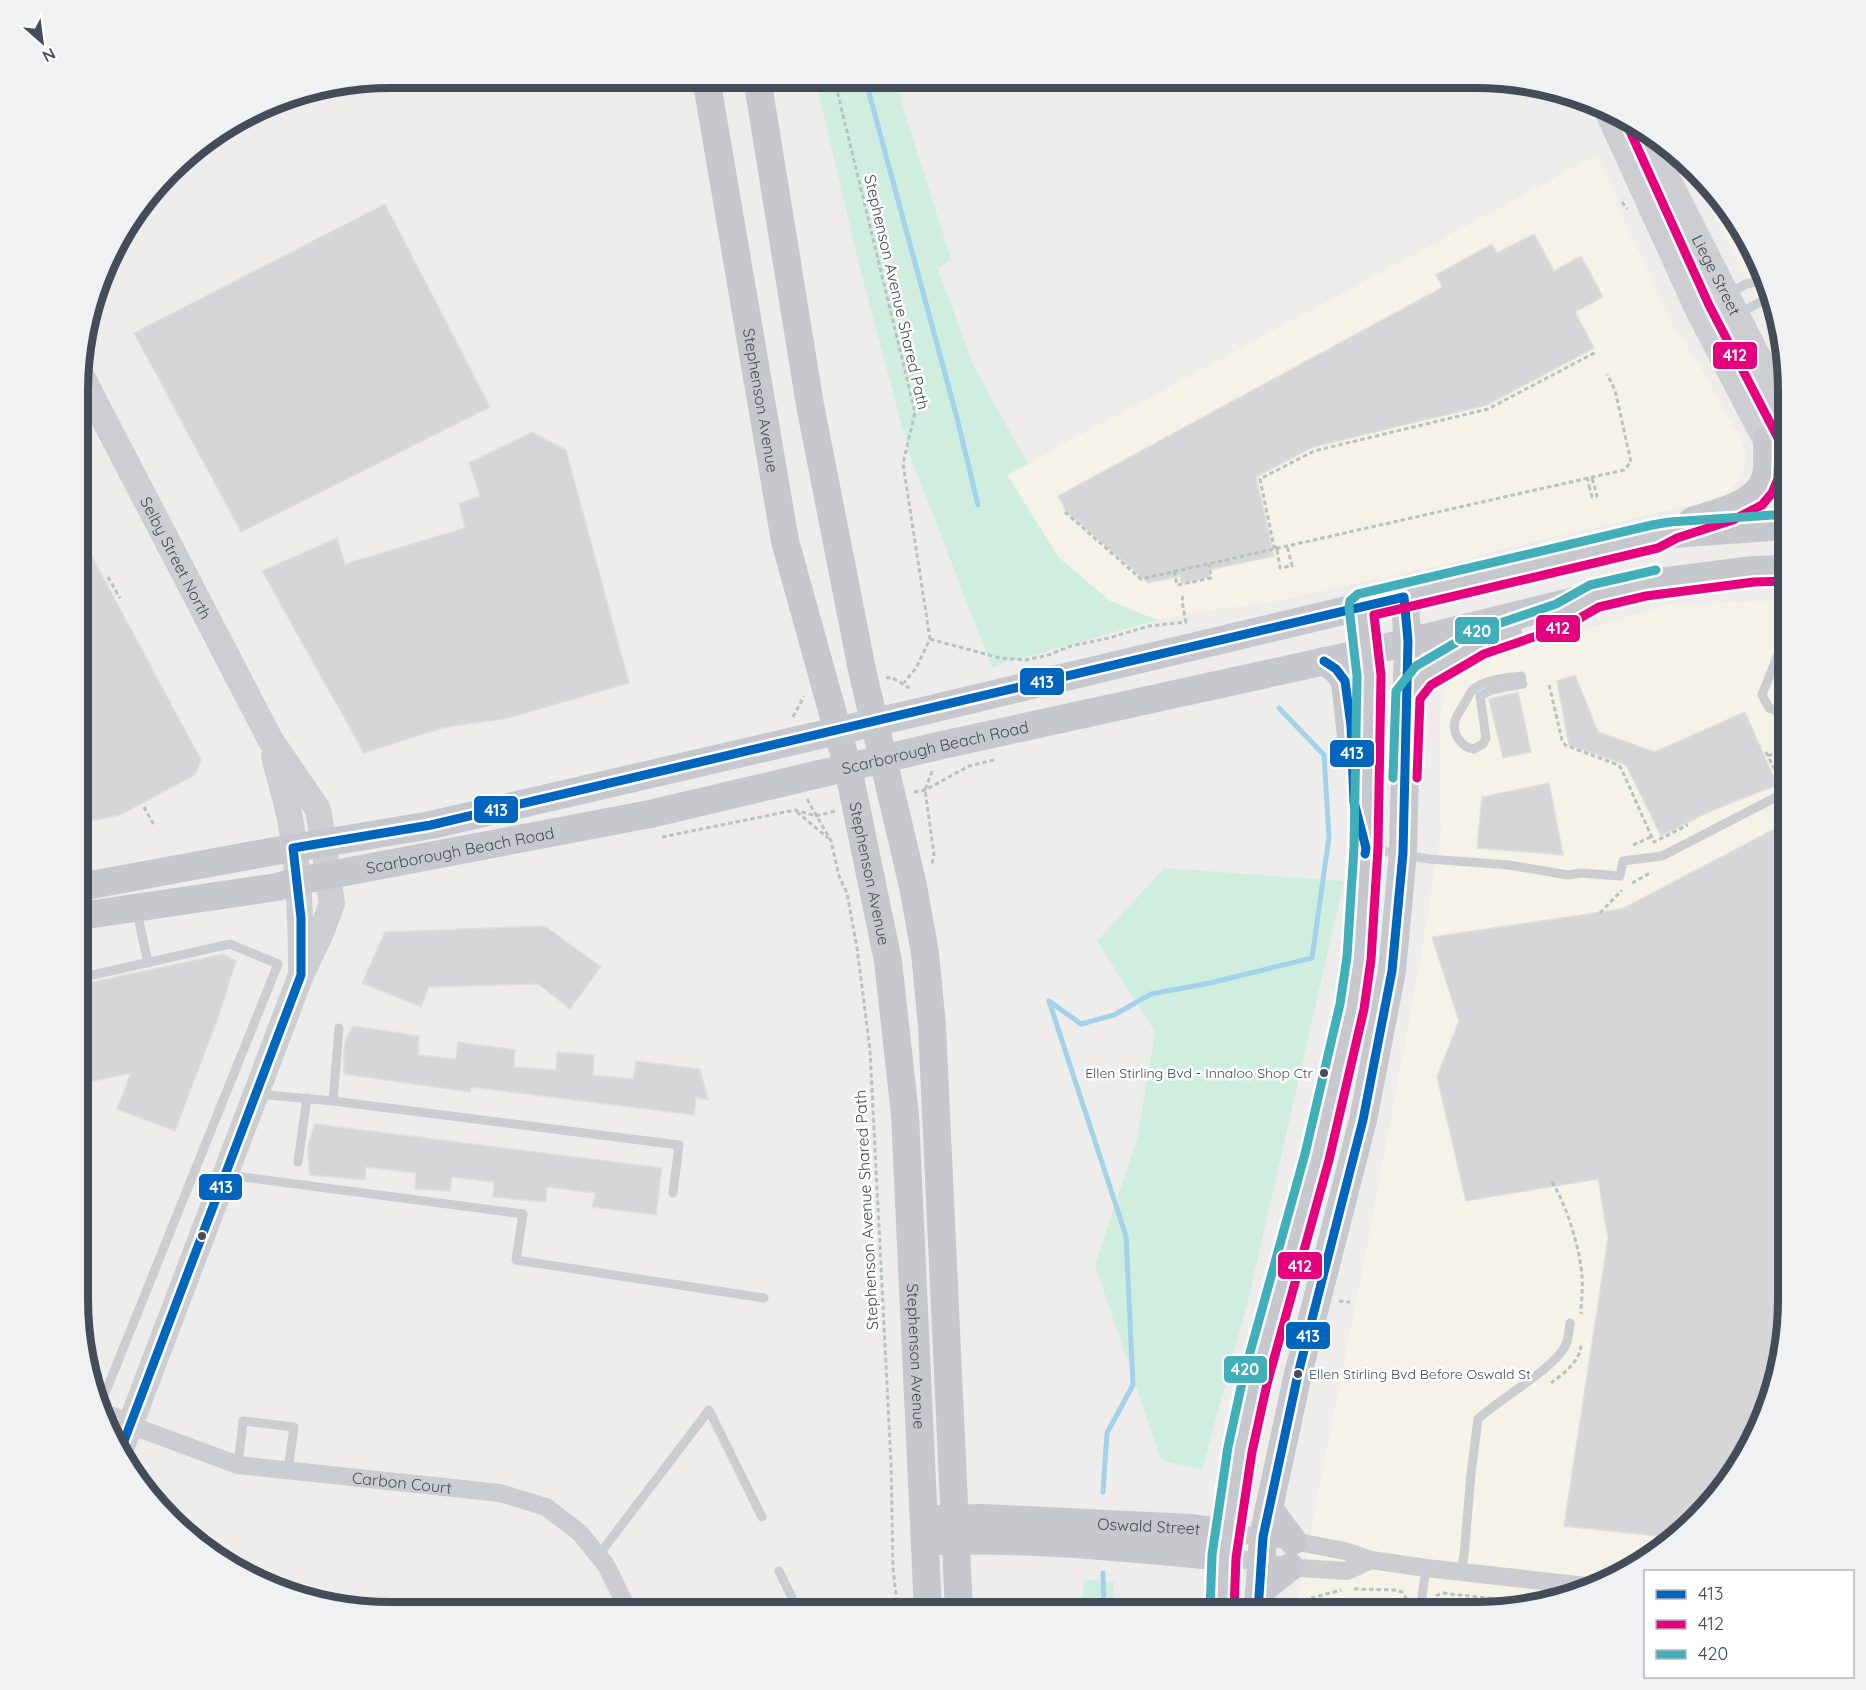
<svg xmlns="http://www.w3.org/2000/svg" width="1866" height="1690" font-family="Quicksand,sans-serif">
<rect width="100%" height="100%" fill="#eeedec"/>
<!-- commercial -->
<g fill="#f5f2e7">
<polygon points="1597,155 1619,200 1615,202 1675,329 1699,365 1742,442 1746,454 1744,467 1739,480 1731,489 1721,496 1704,502 1490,552 1473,558 1272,602 1211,610 1157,620 1110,601 1059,558 1007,475"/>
<polygon points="1688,167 1710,184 1764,271 1781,343"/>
<polygon points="1787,600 1788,1299 1777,1380 1756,1437 1682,1534 1594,1588 1495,1611 1295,1611 1369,1236 1419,966 1441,832 1439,723 1445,690 1454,674 1465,665 1667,605"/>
</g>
<!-- green -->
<g fill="#d0eedf">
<polygon points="815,78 897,78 903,107 951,259 938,269 974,367 1028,464 1007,475 1059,558 1110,601 1157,620 992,667 909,453 860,268"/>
<polygon points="1164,868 1344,881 1248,1301 1202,1470 1161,1460 1095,1265 1137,1139 1155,1032 1097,941"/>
<polygon points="1085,1580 1114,1582 1112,1612 1079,1612"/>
</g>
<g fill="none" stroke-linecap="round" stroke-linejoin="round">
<!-- stream -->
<g stroke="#a4d2eb" stroke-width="5">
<polyline points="865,78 957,418 978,505"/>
<polyline points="1103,1492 1107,1433 1133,1385 1126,1236 1049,1001 1081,1024 1114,1015 1151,994 1210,983 1312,958 1329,837 1324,755 1279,708"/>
<polyline points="1103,1573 1104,1612"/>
</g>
</g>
<!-- building -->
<g fill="#d6d6d8" stroke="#dfdfdf" stroke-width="1.5">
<polygon points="385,204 490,407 241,532 134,333"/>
<polygon points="1534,234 1554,271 1581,256 1603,297 1575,312 1594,348 1487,405 1313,447 1256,477 1274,556 1208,570 1210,577 1181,583 1180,576 1148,583 1066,511 1058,496 1443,287 1436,275 1492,244 1497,253"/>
<polygon points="532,432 566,450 629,683 508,718 442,728 364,753 262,571 337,538 345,564 465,528 459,504 480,496 469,463"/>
<polygon points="80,534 201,760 195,775 120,815 80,823"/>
<polygon points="1575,675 1598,732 1655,752 1745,712 1777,785 1713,810 1661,836 1626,765 1569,745 1557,681"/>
<polygon points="1518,692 1531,752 1503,758 1489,699"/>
<polygon points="1549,783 1563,855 1477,848 1482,797"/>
<polygon points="1788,822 1788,1299 1777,1380 1756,1437 1682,1534 1676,1538 1564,1526 1608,1239 1598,1179 1466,1201 1437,1077 1459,1021 1432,937 1622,909"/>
<polygon points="545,926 601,967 570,1009 538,984 429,987 421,1007 362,983 385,932"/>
<polygon points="223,954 236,961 219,1015 175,1131 117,1109 131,1073 79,1084 79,985"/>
<polygon points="353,1026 419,1036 418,1055 456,1059 458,1042 515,1050 514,1067 556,1070 557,1052 594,1055 593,1075 633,1079 636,1061 700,1069 708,1100 696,1097 694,1115 471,1087 470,1092 344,1074 344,1050 346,1039"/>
<polygon points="315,1124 662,1168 656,1215 592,1207 595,1193 547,1187 546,1202 493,1197 494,1182 452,1177 450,1191 415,1189 416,1173 366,1167 365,1180 310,1175 308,1154 309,1142"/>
</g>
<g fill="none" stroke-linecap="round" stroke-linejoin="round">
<!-- path -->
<g stroke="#b7c2c1" stroke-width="3" stroke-dasharray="4.5 3" stroke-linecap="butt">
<polyline points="834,78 915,412 903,464 930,639 916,668 904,683"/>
<polyline points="1622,202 1627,209"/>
<polyline points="1589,486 1592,497 1597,496 1592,478"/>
<polyline points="1065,512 1141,579 1624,470 1631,462 1615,390 1607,374"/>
<polyline points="1276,546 1274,547 1260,479 1314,451 1488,409 1596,352"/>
<polyline points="1277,550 1280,568 1292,566 1287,545"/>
<polyline points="1174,571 1177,585 1211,578 1209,564"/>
<polyline points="108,577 120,598"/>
<polyline points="1183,596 1182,601 1186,623"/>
<polyline points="930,639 1000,658 1026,660 1048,655 1071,646 1109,638 1149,626 1187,622"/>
<polyline points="886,678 891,677 911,689"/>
<polyline points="1549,685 1562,740 1565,745 1618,765 1621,768 1654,842 1688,825"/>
<polyline points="793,717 804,696"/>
<polyline points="1766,752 1780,780"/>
<polyline points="1768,756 1788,747"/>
<polyline points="932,771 925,790 934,854 932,864"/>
<polyline points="914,792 925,790 969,766 994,760"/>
<polyline points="807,799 831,841 839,876 847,893 857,948 870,1050 891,1463 893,1568 898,1612"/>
<polyline points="144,807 154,825"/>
<polyline points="797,812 828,838"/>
<polyline points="662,837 795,810 816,816 835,811"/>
<polyline points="1633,845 1651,837"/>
<polyline points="1632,883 1652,872"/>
<polyline points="1600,913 1622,890"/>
<path d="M1552,1182C1567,1206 1580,1248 1582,1277C1583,1289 1581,1302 1581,1314"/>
<polyline points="1339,1301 1350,1302"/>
<path d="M1551,1383C1563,1374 1580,1362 1581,1345"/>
<polyline points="1613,1576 1615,1576"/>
<polyline points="1354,1589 1396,1590 1402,1592 1408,1601"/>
<polyline points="1436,1596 1442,1593 1532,1603"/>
<polyline points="1282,1606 1341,1590"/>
</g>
<!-- lane -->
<g stroke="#cbcdd0" stroke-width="9">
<polyline points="1700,309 1746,284 1766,280"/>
<polyline points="1709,329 1770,297"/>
<polyline points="1787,632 1762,695 1769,708 1788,715"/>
<path d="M1522,679L1521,676C1507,678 1486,679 1475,688C1469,692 1468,699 1464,704C1461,710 1457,714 1455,721C1452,734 1461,747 1474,749L1483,744L1486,738L1480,696L1491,690L1523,684"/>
<polyline points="1370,849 1429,859 1509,865 1568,875 1581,873 1620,876 1623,861 1662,856 1788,791"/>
<polyline points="137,912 148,963"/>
<polyline points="79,978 230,944 278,964 100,1406"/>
<polyline points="257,1094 333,1101 679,1145 673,1193"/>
<polyline points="333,1101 339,1028"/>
<polyline points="298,1162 307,1098"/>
<polyline points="228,1175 523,1214 516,1260 764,1298"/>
<polyline points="99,1406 130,1418"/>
<polyline points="238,1465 243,1421 294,1427 288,1471"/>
<polyline points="598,1556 709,1410 762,1517"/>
<polyline points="779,1571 799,1612"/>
<path d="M1460,1572L1464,1556L1471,1474L1478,1419C1499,1399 1555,1368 1565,1346C1569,1340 1569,1330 1570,1323"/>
<polyline points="1420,1611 1426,1568"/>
</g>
<!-- street -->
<g stroke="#cbcdd0" stroke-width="18">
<path id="s1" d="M130,1425L238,1465L500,1493L546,1507L580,1533L606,1565L629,1612"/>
<polyline points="1228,1533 1293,1541 1345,1551 1371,1560 1426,1568 1596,1587"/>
<polyline points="1224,1557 1300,1568 1347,1571 1371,1560"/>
</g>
<!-- secondary -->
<g stroke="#ccced1" stroke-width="26">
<polyline points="1606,108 1698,310 1787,481"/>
<path id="s2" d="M1645,134L1787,414"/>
<path id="s3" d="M81,375L270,739L317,808L319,814L332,903L321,933L301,975L121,1449"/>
<path d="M274,756C279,777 286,798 290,819C299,868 301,919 301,968"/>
</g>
<!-- primary -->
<g stroke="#c6c8cd" stroke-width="28">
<path id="s4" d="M706,78L785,541L848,768L888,961L905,1115L928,1612"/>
<polyline points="757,78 810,405 862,670 913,886 925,953 932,1026 959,1612"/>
<path d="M1692,521C1716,513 1761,504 1766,475C1768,464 1767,452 1767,441"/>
<polyline points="1324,661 1336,669 1345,681 1352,745"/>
<path d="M1408,694C1433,662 1471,646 1508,633"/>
<polyline points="80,887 270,852 431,825 919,712 1654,537 1671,534 1787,526"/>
<path id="s5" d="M80,916L277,887L298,881L650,814L938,746L1367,652L1644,584L1753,570L1787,569"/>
<polyline points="1269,1509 1293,1541"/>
<path id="s6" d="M936,1519L983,1518L1192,1528L1228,1533"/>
<path d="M936,1541C1032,1538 1128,1548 1224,1557"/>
<polyline points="1259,1592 1290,1567"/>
<polyline points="1258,1611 1263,1537 1271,1499 1298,1374 1363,1120 1392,971 1403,853 1408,641 1404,597"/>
<polyline points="1222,1612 1224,1557 1240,1450 1255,1381 1317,1157 1352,1006 1359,958 1366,848 1369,675 1361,606"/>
</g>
<!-- path-bridge -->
<g stroke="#b7c2c1" stroke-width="3" stroke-dasharray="4.5 3" stroke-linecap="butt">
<polyline points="1587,477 1589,486"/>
<polyline points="1276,546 1277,550"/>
</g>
<!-- bus-1 casing -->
<g stroke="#fff" stroke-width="14">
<g id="bus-1">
<polyline points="1324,661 1336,669 1345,681 1351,726 1354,802 1366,848 1365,854"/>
<polyline points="121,1449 301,975 301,918 293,848 431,825 1404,597 1408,641 1403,853 1392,971 1363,1120 1298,1374 1263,1537 1258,1611"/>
</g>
</g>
<!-- bus-2 casing -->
<g stroke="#fff" stroke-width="14">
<g id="bus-2">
<polyline points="1417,778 1420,699 1431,685 1484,654 1566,626 1599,607 1646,596 1754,582 1787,581"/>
<polyline points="1234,1611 1236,1558 1252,1452 1267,1384 1329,1160 1364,1009 1371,960 1378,848 1381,675 1374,615 1658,548 1677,538 1733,520 1762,505 1772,493 1778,479 1779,440 1709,305 1624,118"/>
</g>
</g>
<!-- bus-3 casing -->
<g stroke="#fff" stroke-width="14">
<g id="bus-3">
<polyline points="1393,778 1396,691 1416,666 1474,632 1556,604 1590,585 1656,570"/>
<polyline points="1210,1612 1212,1555 1228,1447 1243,1378 1305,1154 1340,1004 1347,957 1354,848 1357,676 1349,607 1350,601 1358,594 1652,525 1670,522 1786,514"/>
</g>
</g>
<!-- bus-1 -->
<use href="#bus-1" stroke="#0065bd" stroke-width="9"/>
<!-- bus-2 -->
<use href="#bus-2" stroke="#e5007d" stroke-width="9"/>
<!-- bus-3 -->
<use href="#bus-3" stroke="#40afba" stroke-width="9"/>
</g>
<!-- markers -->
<g fill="#444c59" stroke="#fff" stroke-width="2">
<circle cx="1324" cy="1073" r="5"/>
<circle cx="202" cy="1236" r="5"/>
<circle cx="1298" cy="1374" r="5"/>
</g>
<g text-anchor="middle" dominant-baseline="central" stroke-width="5" stroke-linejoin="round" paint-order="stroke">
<!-- bus labels -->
<g font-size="14" fill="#444c59" stroke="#fff" text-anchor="end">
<text x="1313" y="1073">Ellen Stirling Bvd - Innaloo Shop Ctr</text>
<text x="1309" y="1374" text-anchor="start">Ellen Stirling Bvd Before Oswald St</text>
</g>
<!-- street labels -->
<g font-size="16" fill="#444c59" stroke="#fff">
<text stroke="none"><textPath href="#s2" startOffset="158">Liege Street</textPath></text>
<text transform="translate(897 292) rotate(77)">Stephenson Avenue Shared Path</text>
<text stroke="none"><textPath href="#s4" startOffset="327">Stephenson Avenue</textPath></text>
<text stroke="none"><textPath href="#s3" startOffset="206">Selby Street North</textPath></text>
<text stroke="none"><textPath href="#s5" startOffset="872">Scarborough Beach Road</textPath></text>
<text stroke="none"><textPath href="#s5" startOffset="386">Scarborough Beach Road</textPath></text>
<text stroke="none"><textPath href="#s4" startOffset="813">Stephenson Avenue</textPath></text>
<text transform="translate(866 1210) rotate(-93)">Stephenson Avenue Shared Path</text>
<text stroke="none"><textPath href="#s4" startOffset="1299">Stephenson Avenue</textPath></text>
<text stroke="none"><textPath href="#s1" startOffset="280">Carbon Court</textPath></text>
<text stroke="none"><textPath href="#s6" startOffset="213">Oswald Street</textPath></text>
</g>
</g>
<!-- crop -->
<path d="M0 0H1866V1690H0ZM391 88H1475A303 303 0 0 1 1778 391V1299A303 303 0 0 1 1475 1602H391A303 303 0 0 1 88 1299V391A303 303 0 0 1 391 88Z" fill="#f0f1f2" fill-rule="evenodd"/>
<path fill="none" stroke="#444c59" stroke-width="8" d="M391 88H1475A303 303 0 0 1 1778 391V1299A303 303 0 0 1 1475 1602H391A303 303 0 0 1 88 1299V391A303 303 0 0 1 391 88Z"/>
<g stroke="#fff" stroke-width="2">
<rect x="1712" y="341" width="46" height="29" rx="6" fill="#e5007d"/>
<rect x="1535" y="614" width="46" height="29" rx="6" fill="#e5007d"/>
<rect x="1454" y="616" width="46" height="29" rx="6" fill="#40afba"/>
<rect x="1019" y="667" width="46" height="29" rx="6" fill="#0065bd"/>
<rect x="1329" y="739" width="46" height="29" rx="6" fill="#0065bd"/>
<rect x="473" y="795" width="46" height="29" rx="6" fill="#0065bd"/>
<rect x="198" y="1173" width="45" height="28" rx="6" fill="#0065bd"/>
<rect x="1277" y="1251" width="46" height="29" rx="6" fill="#e5007d"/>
<rect x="1285" y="1321" width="46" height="29" rx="6" fill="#0065bd"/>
<rect x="1223" y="1355" width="45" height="29" rx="6" fill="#40afba"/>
</g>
<g font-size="16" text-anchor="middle" font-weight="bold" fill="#fff">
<text x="1735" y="361">412</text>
<text x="1558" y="634">412</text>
<text x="1477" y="637">420</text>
<text x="1042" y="688">413</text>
<text x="1352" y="759">413</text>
<text x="496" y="816">413</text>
<text x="221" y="1193">413</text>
<text x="1300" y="1272">412</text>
<text x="1308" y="1342">413</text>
<text x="1245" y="1375">420</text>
</g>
<!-- legend -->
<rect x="1644" y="1570" width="210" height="108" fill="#ffffff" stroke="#b4b7bd" stroke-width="1.5"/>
<rect x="1656" y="1590" width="30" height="9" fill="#0065bd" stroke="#b4b7bd" stroke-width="1.5"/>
<text x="1698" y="1600" font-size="18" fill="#444c59">413</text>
<rect x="1656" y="1620" width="30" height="9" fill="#e5007d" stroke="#b4b7bd" stroke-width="1.5"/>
<text x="1698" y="1630" font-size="18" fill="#444c59">412</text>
<rect x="1656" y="1650" width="30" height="9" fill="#40afba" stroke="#b4b7bd" stroke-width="1.5"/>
<text x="1698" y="1660" font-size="18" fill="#444c59">420</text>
<!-- north arrow -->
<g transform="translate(42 42) rotate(152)" stroke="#ffffff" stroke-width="4.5" paint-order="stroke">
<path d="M0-4.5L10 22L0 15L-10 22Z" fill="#444c59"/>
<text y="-9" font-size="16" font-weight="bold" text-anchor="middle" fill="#444c59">N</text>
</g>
</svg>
